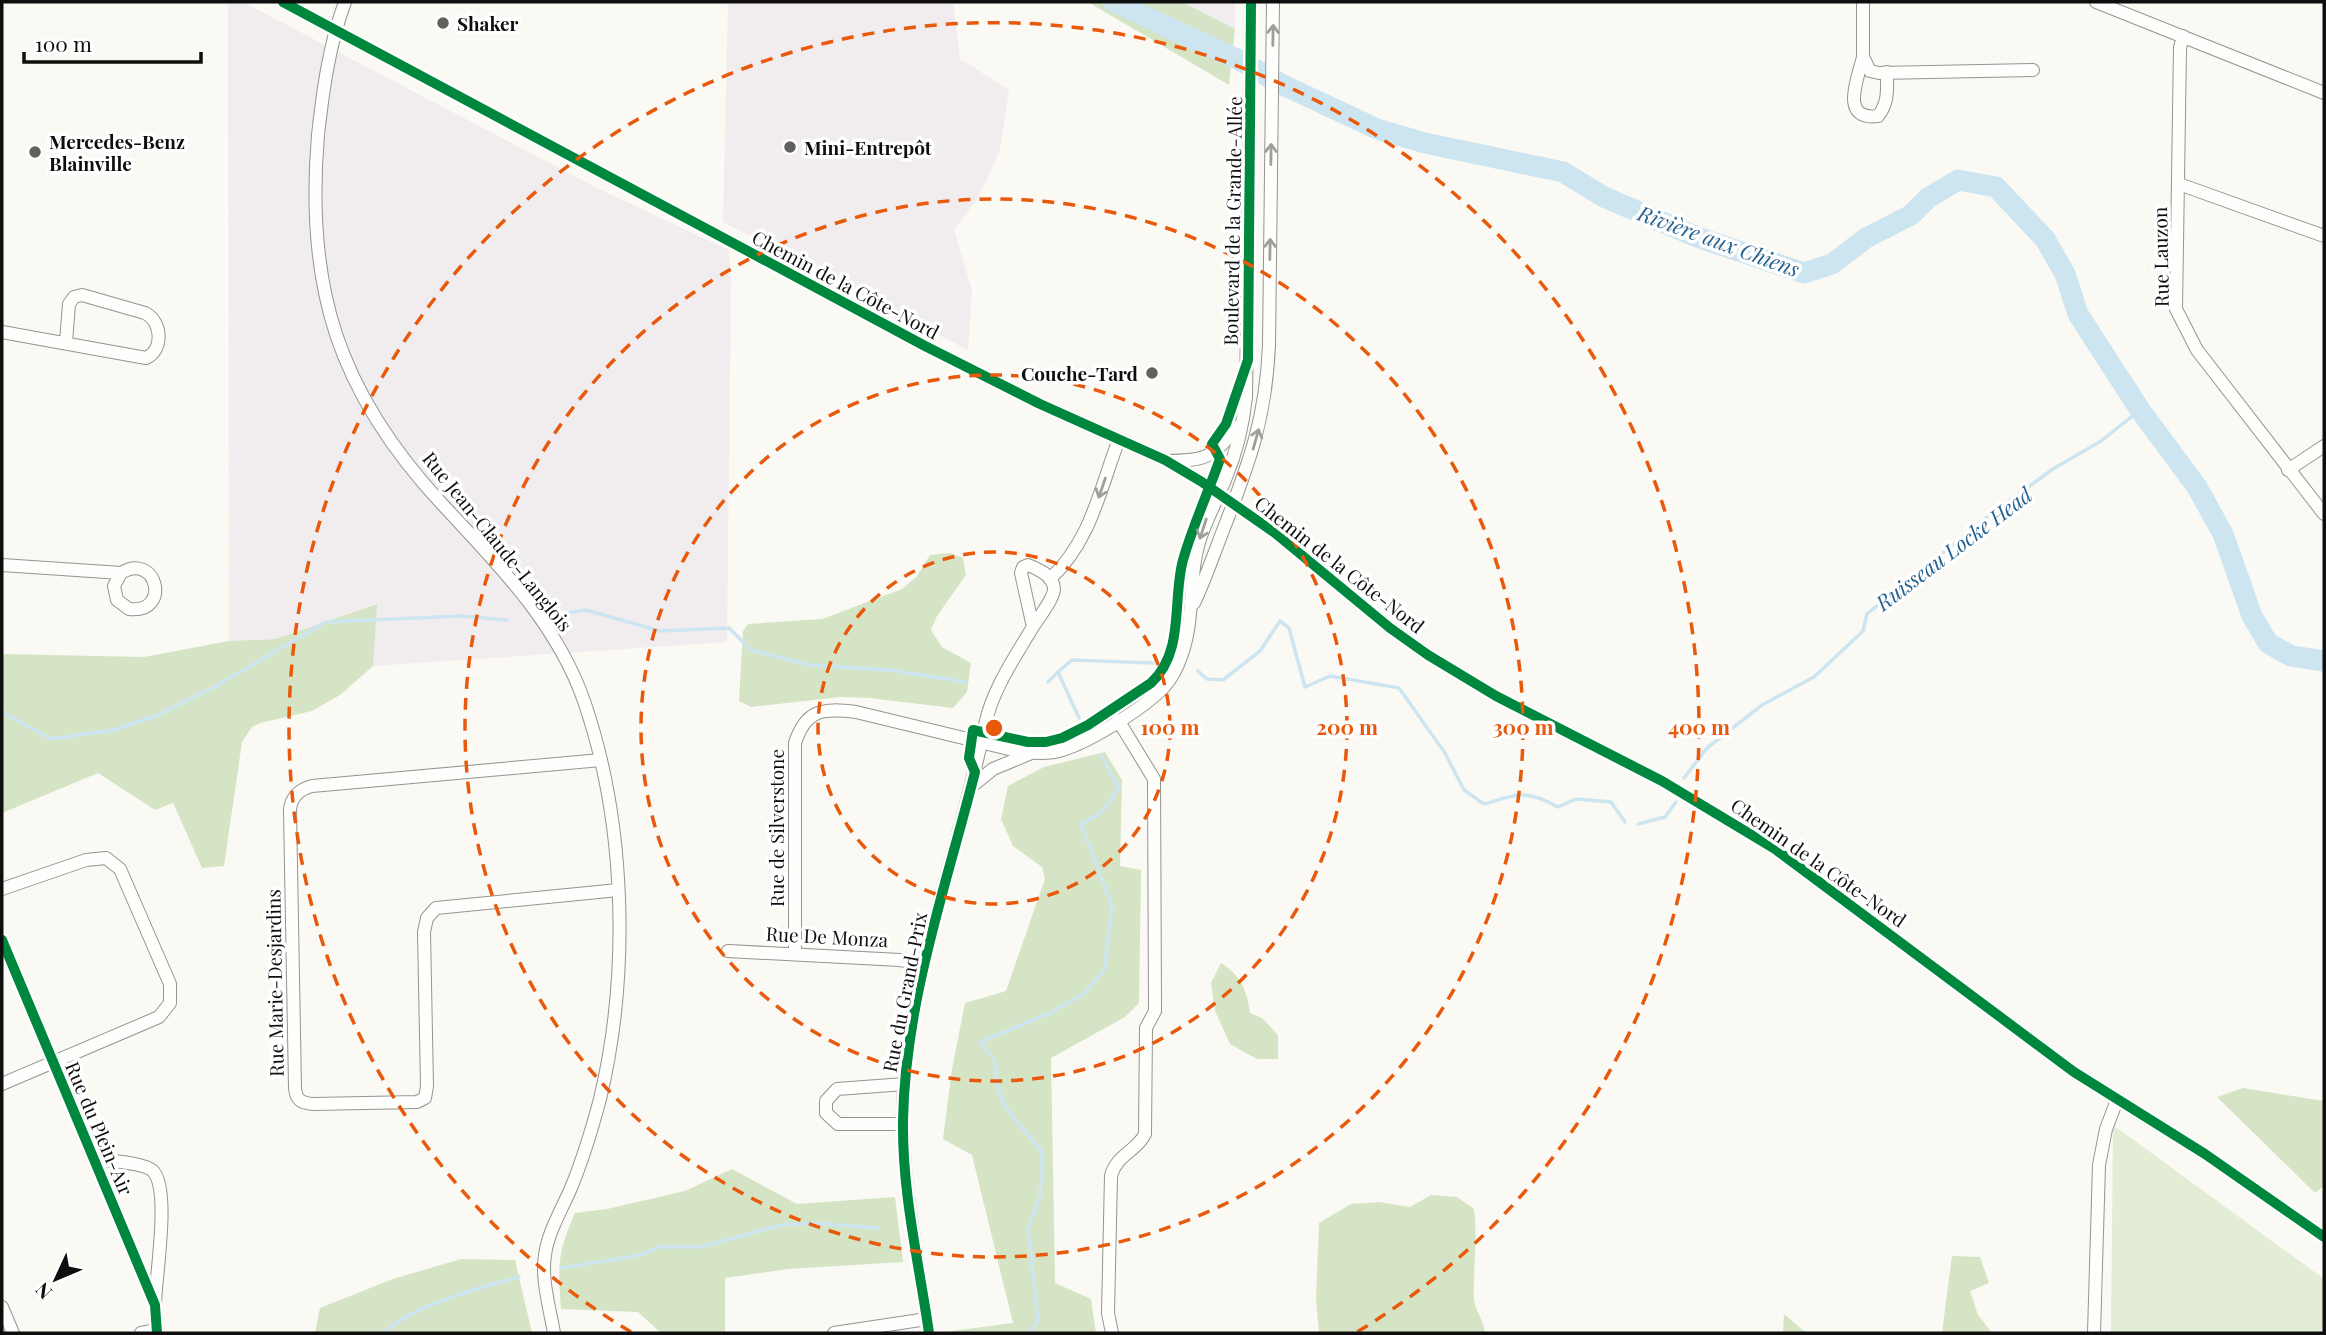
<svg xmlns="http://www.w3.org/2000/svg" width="2326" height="1335" font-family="'Playfair Display',serif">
<rect width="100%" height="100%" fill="#faf9f3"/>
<!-- industrial -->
<g fill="#f1edef">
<polygon points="228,2 243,2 599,189 729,250 731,280 727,642 373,666 376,604 276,639 229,641"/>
<polygon points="728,2 953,2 960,59 1009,90 1000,150 978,198 954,230 972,290 968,350 723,222"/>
<polygon points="1182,2 1235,2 1235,29"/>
</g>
<!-- green -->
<polygon fill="#e3edd5" points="2113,1125 2324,1279 2324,1333 2111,1333"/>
<!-- forest -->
<g fill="#d5e4c4">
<polygon points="1088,2 1182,2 1235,29 1229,85"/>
<polygon points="950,553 963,558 966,575 937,616 931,630 942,647 971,663 967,692 953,708 869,698 841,697 751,707 739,701 743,631 748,624 822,619 902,589 917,576 930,555"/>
<polygon points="377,604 373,666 340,695 312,711 260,723 252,727 242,742 224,866 202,868 173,803 155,810 98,773 2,813 2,654 144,657 229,641 276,639"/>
<polygon points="1105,752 1122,780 1120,866 1141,870 1139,1003 1125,1017 1051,1058 1055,1283 1091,1299 1096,1333 953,1333 952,1331 1013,1323 972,1155 943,1139 952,1069 965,1003 1006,991 1045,879 1042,867 1013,846 1001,819 1008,786 1044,767"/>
<path d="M1221,963C1241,975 1247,991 1250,1013L1262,1018L1278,1035V1059H1257L1230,1044L1215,1011L1211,983Z"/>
<polygon points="2243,1088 2324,1101 2324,1186 2315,1193 2217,1097"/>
<path d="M732,1169L797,1204L895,1197L903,1262L788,1269L725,1278V1333H661L638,1312L561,1309C558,1267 557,1253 575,1213L607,1209L685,1191Z"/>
<path d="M1431,1195L1457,1197L1474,1209C1478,1239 1473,1267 1474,1297C1474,1310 1484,1320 1485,1333H1319L1316,1299L1319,1223L1351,1204L1379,1202L1410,1207Z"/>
<polygon points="1952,1256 1980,1257 1989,1283 1970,1291 1978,1315 1992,1333 1942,1333"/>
<polygon points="461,1259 515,1260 532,1333 315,1333 320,1308 393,1279"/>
<polygon points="1784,1314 1805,1332 1806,1333 1783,1333"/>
</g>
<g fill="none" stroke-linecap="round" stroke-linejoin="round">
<!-- stream -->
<g stroke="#cde5f0" stroke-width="3.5">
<polyline points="561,614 586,610 660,631 729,628 751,650 810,665 890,670 965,682"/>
<path d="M1198,671L1207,679L1223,680L1260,651L1280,621L1289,628L1305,687L1330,676L1399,688L1445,753L1464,790L1484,804C1519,794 1525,789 1558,807L1576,799L1611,802L1625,822"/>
<polyline points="1048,682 1058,672"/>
<polyline points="2,712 51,739 114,730 158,715 214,687 326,622 461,616 507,620"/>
<polyline points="1079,718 1058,672 1072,660 1153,663"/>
<polyline points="1684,778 1707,748 1762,705 1814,677 1863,631 1867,614 1991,514 2053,469 2101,441 2140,410"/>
<polyline points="1638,824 1665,817 1676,802"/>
<polyline points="562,1268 642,1255 659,1247 701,1247 781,1225 811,1223 879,1228"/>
<path d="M383,1333C412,1306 480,1287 519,1277"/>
<path d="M1030,1333L1038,1320L1028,1229L1040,1196L1042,1151C1015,1119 994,1104 995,1060L980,1042L1050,1013L1082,995L1104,971L1112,906L1081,824L1101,813L1119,788L1101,756"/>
</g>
<!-- river -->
<polyline stroke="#cde5f0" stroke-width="21" points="1114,2 1239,60 1281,84 1377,129 1425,143 1563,172 1604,197 1697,237 1804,273 1832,264 1866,238 1911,215 1928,198 1958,180 1996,187 2045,239 2065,274 2078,314 2140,410 2197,487 2223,534 2252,616 2268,643 2291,656 2324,661"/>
<!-- minor casing -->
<g stroke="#949491" stroke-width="14">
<g id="minor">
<polyline points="283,2 925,346 1040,404 1165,460 1202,482 1275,533 1390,628 1428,655 1496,696 1662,781 1775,849 2074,1072 2205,1154 2324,1237"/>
<path d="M345,2C329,45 323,90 318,135C305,287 338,392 442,504C497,563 557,623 584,701C626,823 630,974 600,1099C592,1129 583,1159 571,1188C562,1209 548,1232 545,1255C541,1280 550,1309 554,1333"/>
<polyline points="1863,2 1863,57 1870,71 1879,73 2033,70"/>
<polyline points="2096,2 2324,93"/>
<polyline points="2183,36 2180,48 2176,309 2197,350 2324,514"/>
<path d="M1863,57C1858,78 1839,121 1878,116C1889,103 1887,88 1887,72"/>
<polyline points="2179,184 2324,236"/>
<path d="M2,332L146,358C164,350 162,321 145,313L82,295L74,297L69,304L66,342"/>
<path d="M1167,461C1211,461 1211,456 1240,425"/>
<polyline points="2288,470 2324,446"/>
<path d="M2,565L121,573C157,551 172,614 129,609L117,600L114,586L121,573"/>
<path d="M1050,579C1091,541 1100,489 1119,439"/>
<path d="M1194,603C1206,578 1214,553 1224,528C1250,461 1266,417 1269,345L1273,2"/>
<path d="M601,760L312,786C300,789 291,797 290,810L295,1088C296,1100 301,1103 313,1104L417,1102L425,1098L427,1086L424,932L427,918L436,908L618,890"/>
<polyline points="972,786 993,769 1029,754"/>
<polyline points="2,889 86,860 106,858 120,869 170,984 170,1003 159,1017 2,1084"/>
<polyline points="2,940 155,1305"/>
<polyline points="728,951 900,960 923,964"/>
<path d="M795,953V743C806,709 823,708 856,712L1017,751C1030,753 1042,754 1054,752C1083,747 1144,708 1164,687C1172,678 1178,666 1182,654C1195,617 1188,577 1200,539C1207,518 1217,500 1225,480C1236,454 1243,425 1246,397L1251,2"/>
<polyline points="903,1124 838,1124 826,1113 826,1101 837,1089 905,1084"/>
<path d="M94,1159C108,1161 143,1162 153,1171C171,1190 155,1279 155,1306C155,1315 157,1324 157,1333"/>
<polyline points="2,1307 13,1333"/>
<polyline points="141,1333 157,1330"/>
<polyline points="834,1333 927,1319"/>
<path d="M929,1333C917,1251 898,1170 904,1086C914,962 960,846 985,725C992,691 1013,660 1031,630C1036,621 1054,599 1054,589C1054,576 1038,569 1028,565L1023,567L1021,573L1033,627"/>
<path d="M1112,1333L1108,1313L1111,1176C1116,1155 1137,1151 1145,1134L1146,1028L1155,1011V1005L1154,779L1118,720"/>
<polyline points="2094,1333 2099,1165 2106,1129 2117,1100"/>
</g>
</g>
<!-- minor -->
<use href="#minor" stroke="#fefefd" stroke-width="12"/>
<!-- cycleway casing -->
<g stroke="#fff" stroke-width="15">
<g id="cycleway">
<polyline points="283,2 925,346 1040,404 1165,460 1202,482 1275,533 1390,628 1428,655 1496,696 1662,781 1775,849 2074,1072 2205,1154 2324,1237"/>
<polyline points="2,940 155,1305 157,1333"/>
<path d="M929,1333C919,1263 902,1193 903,1121C905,1001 946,887 975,772L969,758L973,730L1028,742H1046L1062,738L1088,725L1151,683C1185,652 1172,600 1183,560C1193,525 1208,493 1220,459L1212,444L1226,424L1248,360L1251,2"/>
</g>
</g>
<!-- cycleway -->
<use href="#cycleway" stroke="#00873e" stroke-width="10"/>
</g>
<!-- one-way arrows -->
<defs><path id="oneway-shaft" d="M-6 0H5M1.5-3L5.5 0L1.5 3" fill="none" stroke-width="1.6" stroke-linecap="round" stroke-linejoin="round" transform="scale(1.75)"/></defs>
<g stroke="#9e9e9d">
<use href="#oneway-shaft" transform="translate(1273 35) rotate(-89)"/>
<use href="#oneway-shaft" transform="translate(1271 154) rotate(-89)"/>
<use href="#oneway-shaft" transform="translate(1270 249) rotate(-89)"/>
<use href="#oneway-shaft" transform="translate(1256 439) rotate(-74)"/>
<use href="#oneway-shaft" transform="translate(1102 488) rotate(109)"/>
<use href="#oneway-shaft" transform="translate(1203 529) rotate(108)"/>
</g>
<!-- distance rings -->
<g fill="none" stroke="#e8590c" stroke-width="3.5" stroke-dasharray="12 9">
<circle cx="994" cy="728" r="176"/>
<circle cx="994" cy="728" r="353"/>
<circle cx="994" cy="728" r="529"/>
<path d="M631 1332A705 705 0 1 1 1357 1332"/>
</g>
<!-- markers -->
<g fill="#61605e" stroke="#fff" stroke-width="2.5">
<circle cx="443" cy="23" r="7"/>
<circle cx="790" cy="147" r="7"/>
<circle cx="35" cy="152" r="7"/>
<circle cx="1152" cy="373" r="7"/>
</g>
<g text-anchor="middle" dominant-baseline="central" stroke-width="7" stroke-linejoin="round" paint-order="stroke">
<!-- poi labels -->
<g font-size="19" font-weight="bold" fill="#0e0e0e" stroke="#fff" text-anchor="start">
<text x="457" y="23">Shaker</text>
<text x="49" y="141">Mercedes-Benz<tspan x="49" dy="22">Blainville</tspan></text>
<text x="804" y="147">Mini-Entrepôt</text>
<text x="1138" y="373" text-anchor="end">Couche-Tard</text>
</g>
<!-- street labels -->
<g font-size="19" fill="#0e0e0e" stroke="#fff">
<text transform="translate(1232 221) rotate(-89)">Boulevard de la Grande-Allée</text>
<text transform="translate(2160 257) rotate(-91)">Rue Lauzon</text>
<text transform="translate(846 284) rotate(28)">Chemin de la Côte-Nord</text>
<text transform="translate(498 541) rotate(51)">Rue Jean-Claude-Langlois</text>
<text transform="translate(1340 564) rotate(38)">Chemin de la Côte-Nord</text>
<text transform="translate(776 828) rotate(-90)">Rue de Silverstone</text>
<text transform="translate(1819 862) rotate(35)">Chemin de la Côte-Nord</text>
<text transform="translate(827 936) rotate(3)">Rue De Monza</text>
<text transform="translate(274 983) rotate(-91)">Rue Marie-Desjardins</text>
<text transform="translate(904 992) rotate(-79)">Rue du Grand-Prix</text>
<text transform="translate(100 1128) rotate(67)">Rue du Plein-Air</text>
</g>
<!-- water labels -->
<g font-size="21" font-style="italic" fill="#246292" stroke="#fff">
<text transform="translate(1719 240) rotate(20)">Rivière aux Chiens</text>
<text transform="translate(1953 548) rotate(-37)">Ruisseau Locke Head</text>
</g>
</g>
<circle cx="994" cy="728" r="10" fill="#e8590c" stroke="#fff" stroke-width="3.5"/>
<g font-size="21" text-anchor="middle" font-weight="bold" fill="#e8590c" stroke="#fff" stroke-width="7" stroke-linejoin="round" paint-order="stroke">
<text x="1170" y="735">100 m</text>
<text x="1347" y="735">200 m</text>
<text x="1523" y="735">300 m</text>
<text x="1699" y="735">400 m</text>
</g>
<!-- border -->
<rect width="2326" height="1335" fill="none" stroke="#0e0e0e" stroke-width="7"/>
<!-- north arrow -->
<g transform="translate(56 1279) rotate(226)" stroke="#ffffff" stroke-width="5" paint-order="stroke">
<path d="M0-5L12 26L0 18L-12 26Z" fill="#0e0e0e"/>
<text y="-10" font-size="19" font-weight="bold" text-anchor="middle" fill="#0e0e0e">N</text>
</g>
<!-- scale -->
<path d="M24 52v10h177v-10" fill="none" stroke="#0e0e0e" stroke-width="3.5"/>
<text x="35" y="52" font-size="21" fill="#0e0e0e" stroke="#ffffff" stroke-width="5" paint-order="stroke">100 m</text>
</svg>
